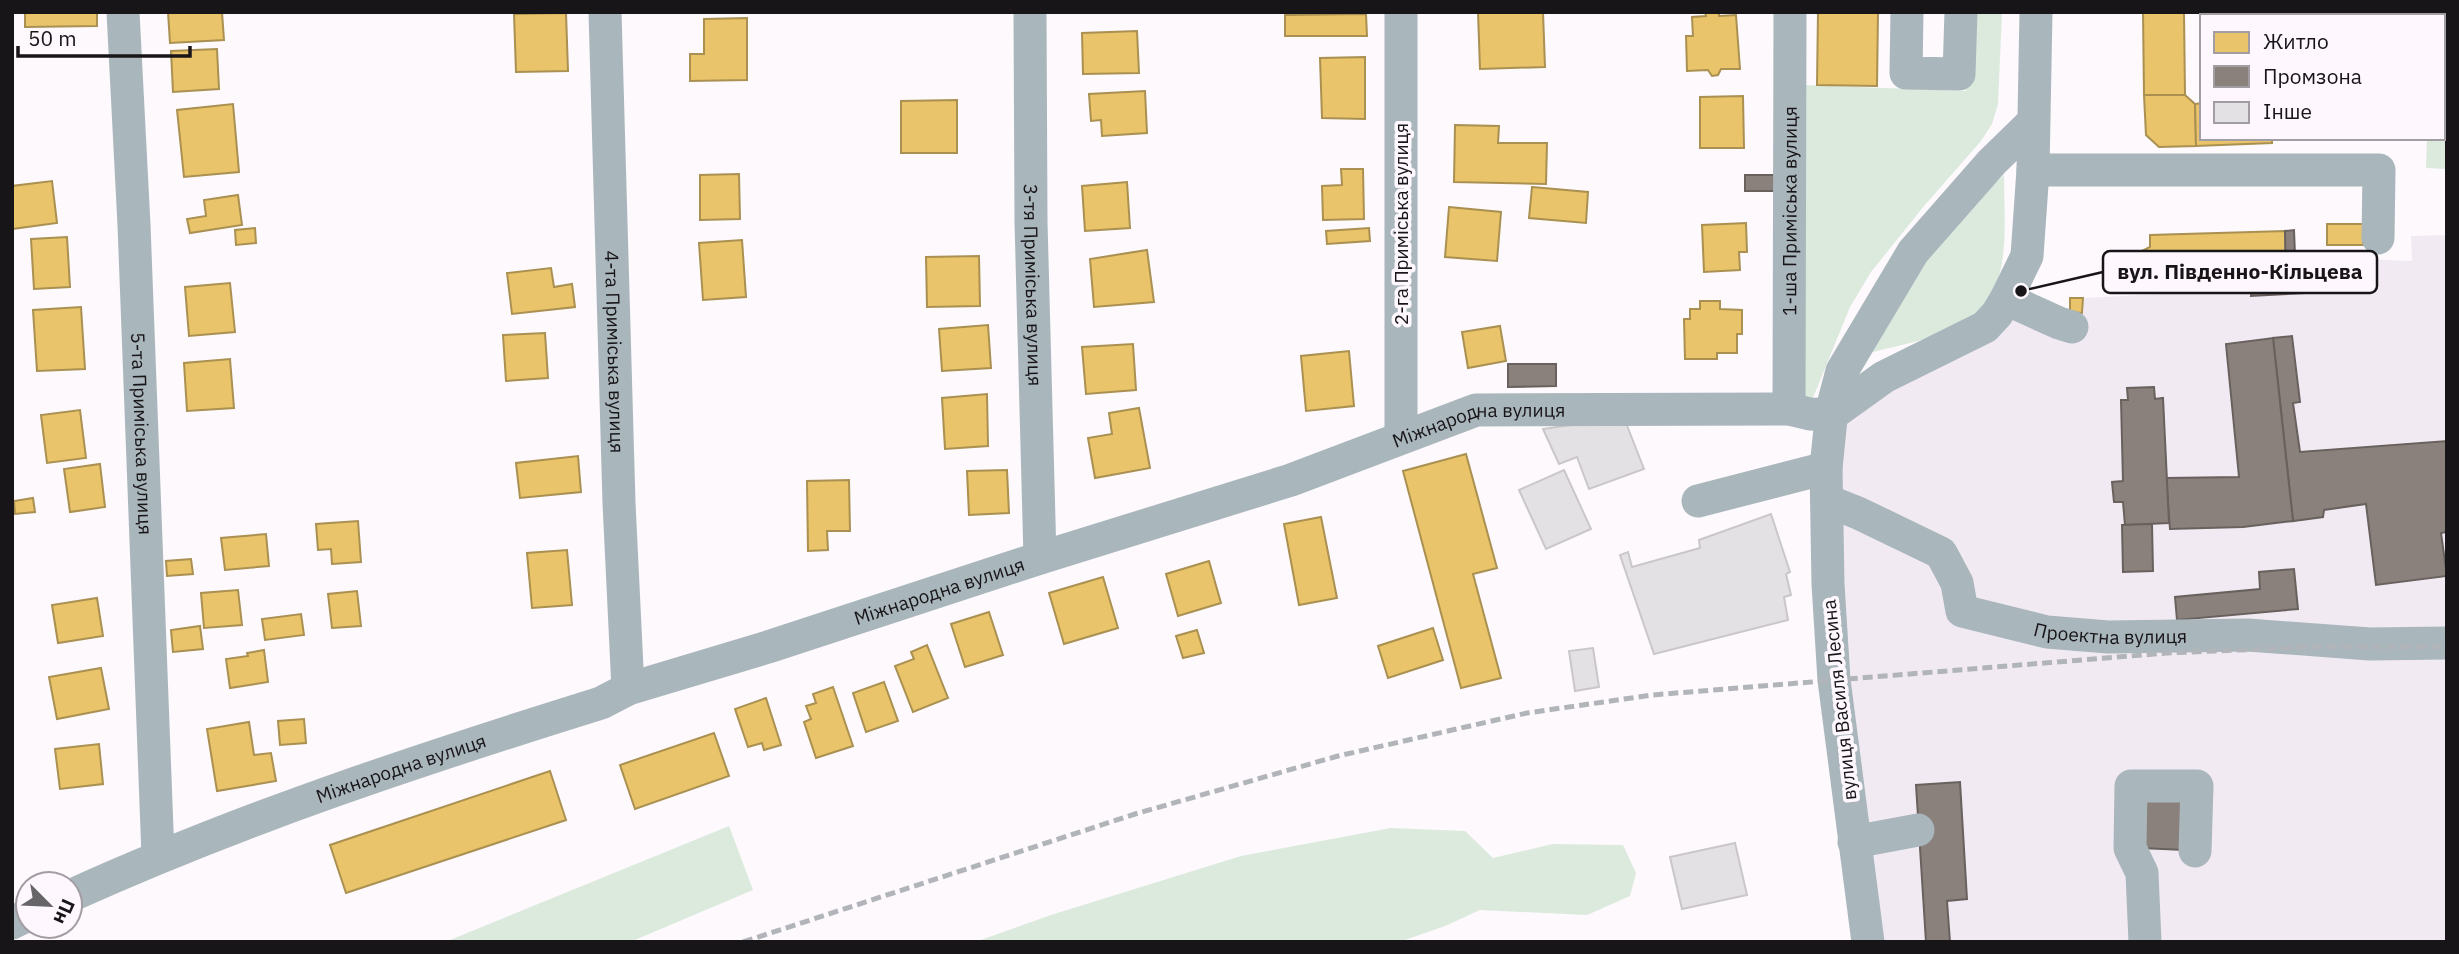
<svg xmlns="http://www.w3.org/2000/svg" width="2459" height="954" font-family="'IBM Plex Sans',sans-serif">
<rect width="100%" height="100%" fill="#fdf9fd"/>
<!-- built -->
<polygon fill="#f2eaf3" points="2447,235 2447,942 1878,942 1845,685 1833,417 2025,309 2083,314 2084,298 2161,294 2162,279 2304,274 2305,257 2412,261 2411,236"/>
<!-- green -->
<g fill="#dbeadd">
<polygon points="1970,12 2002,12 1998,104 1992,124 1981,141 1924,206 1871,272 1850,307 1810,405 1801,402 1804,85 1966,91"/>
<polygon points="2443,28 2447,28 2447,169 2426,168 2427,138 2443,138"/>
<path d="M2004,175C2004,237 2016,308 1944,333C1919,342 1891,347 1865,354L1916,269L1957,219Z"/>
<polygon points="729,826 753,890 630,942 445,942"/>
<polygon points="1391,828 1465,831 1493,858 1553,844 1623,845 1636,873 1630,896 1587,915 1480,910 1445,926 1399,942 975,942 1051,915 1241,856"/>
</g>
<!-- homes -->
<g fill="#e9c46a" stroke="#aa9051" stroke-width="2">
<polygon points="25,12 97,12 97,26 25,27"/>
<polygon points="168,12 222,12 224,40 170,43"/>
<polygon points="1478,12 1543,12 1545,67 1480,69"/>
<polygon points="1705,12 1719,12 1719,16 1736,15 1740,69 1721,69 1718,75 1712,76 1708,70 1687,71 1686,36 1693,36 1692,17 1706,16"/>
<polygon points="1818,12 1878,12 1877,86 1817,85"/>
<polygon points="2143,12 2184,12 2185,95 2144,95"/>
<polygon points="566,13 568,71 516,72 514,14"/>
<polygon points="1366,14 1367,36 1285,36 1285,15"/>
<polygon points="747,18 747,80 690,81 690,54 704,54 704,19"/>
<polygon points="1137,31 1139,73 1083,74 1082,33"/>
<polygon points="217,49 219,89 173,92 171,51"/>
<polygon points="1365,57 1365,119 1322,118 1320,58"/>
<polygon points="1145,91 1147,133 1102,136 1101,120 1091,121 1089,94"/>
<polygon points="2144,95 2185,95 2195,104 2196,146 2159,147 2146,135"/>
<polygon points="1743,96 1744,148 1700,148 1700,97"/>
<polygon points="957,100 957,153 901,153 901,101"/>
<polygon points="2202,103 2202,138 2272,138 2272,143 2196,146 2195,104"/>
<polygon points="233,104 239,172 184,177 177,110"/>
<polygon points="1455,125 1499,126 1498,143 1547,143 1546,184 1454,182"/>
<polygon points="1341,169 1363,169 1364,219 1323,220 1322,186 1342,185"/>
<polygon points="739,174 740,219 700,220 700,175"/>
<polygon points="52,181 57,223 12,229 12,186"/>
<polygon points="1127,182 1130,228 1085,231 1082,186"/>
<polygon points="1532,187 1588,192 1586,223 1529,218"/>
<polygon points="238,195 242,225 190,233 187,219 206,216 204,200"/>
<polygon points="1449,207 1501,212 1497,261 1445,257"/>
<polygon points="1746,223 1747,252 1739,252 1740,270 1704,272 1702,225"/>
<rect x="2327" y="224" width="36" height="21"/>
<polygon points="255,228 256,243 236,245 235,230"/>
<polygon points="1369,228 1370,241 1327,244 1326,231"/>
<polygon points="2285,231 2286,275 2151,279 2150,268 2144,266 2140,261 2142,251 2150,247 2150,235"/>
<polygon points="67,237 70,287 34,289 31,239"/>
<polygon points="742,240 746,297 703,300 699,243"/>
<polygon points="1147,250 1154,302 1094,307 1090,259"/>
<polygon points="979,256 980,306 927,307 926,257"/>
<polygon points="551,268 554,287 572,284 575,307 512,314 507,273"/>
<polygon points="230,283 235,332 189,336 185,287"/>
<polygon points="2070,298 2083,298 2082,313 2070,312"/>
<polygon points="1700,301 1720,301 1720,309 1742,310 1742,334 1737,334 1737,353 1717,353 1717,359 1685,359 1684,319 1690,319 1690,309 1700,309"/>
<polygon points="81,307 85,369 37,371 33,310"/>
<polygon points="988,325 991,368 942,371 939,329"/>
<polygon points="1500,326 1506,361 1468,368 1462,332"/>
<polygon points="545,333 548,378 506,381 503,335"/>
<polygon points="1133,344 1136,390 1086,394 1082,347"/>
<polygon points="1349,351 1354,406 1306,411 1301,356"/>
<polygon points="230,359 234,408 187,411 184,363"/>
<polygon points="987,394 988,446 945,449 942,398"/>
<polygon points="1139,408 1150,468 1095,478 1088,438 1112,434 1109,413"/>
<polygon points="80,410 86,458 47,463 41,415"/>
<polygon points="1466,454 1497,568 1473,574 1501,678 1461,688 1403,471"/>
<polygon points="578,456 581,492 520,498 516,463"/>
<polygon points="100,464 105,507 70,512 64,469"/>
<polygon points="1007,470 1009,513 969,515 967,471"/>
<polygon points="849,480 850,531 827,531 828,550 808,551 807,481"/>
<polygon points="33,498 35,512 15,514 14,501"/>
<polygon points="1321,517 1337,598 1299,605 1284,524"/>
<polygon points="358,521 361,562 332,564 331,549 318,550 316,524"/>
<polygon points="266,534 269,566 225,570 221,538"/>
<polygon points="567,550 572,605 532,608 527,553"/>
<polygon points="191,559 193,574 167,576 166,561"/>
<polygon points="1209,561 1221,603 1178,616 1166,574"/>
<polygon points="1103,577 1118,628 1064,644 1049,593"/>
<polygon points="238,590 242,625 204,628 201,593"/>
<polygon points="357,591 361,626 332,628 328,594"/>
<polygon points="97,598 103,636 58,643 52,605"/>
<polygon points="989,612 1003,655 965,667 951,624"/>
<polygon points="301,614 304,635 265,640 262,619"/>
<polygon points="200,626 203,649 173,652 171,630"/>
<polygon points="1433,628 1443,660 1388,678 1378,646"/>
<polygon points="1197,630 1204,653 1183,658 1176,636"/>
<polygon points="927,645 948,698 913,712 895,666 914,659 911,652"/>
<polygon points="264,650 268,682 230,688 226,659 248,656 247,653"/>
<polygon points="101,668 109,709 57,719 49,677"/>
<polygon points="884,682 898,721 866,732 853,693"/>
<polygon points="833,687 853,746 816,758 804,722 811,719 806,706 816,703 813,694"/>
<polygon points="766,698 781,745 764,750 762,743 748,747 735,709"/>
<polygon points="304,719 306,743 280,745 278,721"/>
<polygon points="249,722 254,755 271,753 276,781 217,791 207,729"/>
<polygon points="714,733 729,776 635,809 620,765"/>
<polygon points="99,744 103,784 60,789 55,749"/>
<polygon points="550,771 566,820 346,893 330,845"/>
</g>
<!-- industry -->
<g fill="#8a817c" stroke="#68615e" stroke-width="2">
<rect x="1745" y="175" width="30" height="16"/>
<polygon points="2294,230 2295,255 2304,255 2304,293 2251,296 2252,289 2163,292 2162,278 2286,275 2285,231"/>
<polygon points="2292,336 2300,402 2293,403 2300,452 2447,441 2447,532 2441,533 2447,576 2376,585 2366,504 2324,510 2323,517 2293,521 2273,338"/>
<polygon points="2273,338 2293,521 2243,527 2170,529 2166,478 2239,477 2226,344"/>
<polygon points="1508,364 1556,364 1556,386 1508,387"/>
<polygon points="2154,387 2155,399 2163,398 2169,523 2125,525 2123,502 2114,502 2112,482 2123,481 2121,400 2128,400 2127,388"/>
<polygon points="2152,524 2153,571 2123,572 2122,525"/>
<polygon points="2294,569 2298,609 2177,620 2175,597 2260,589 2259,572"/>
<polygon points="1960,782 1967,899 1947,901 1950,942 1926,942 1916,785"/>
<polygon points="2144,796 2187,798 2184,850 2141,848"/>
</g>
<!-- building -->
<g fill="#e4e1e4" stroke="#cac7ca" stroke-width="2">
<polygon points="1626,423 1644,469 1589,489 1577,457 1559,464 1543,429 1571,425"/>
<polygon points="1564,470 1591,529 1546,549 1519,490"/>
<polygon points="1771,514 1790,572 1786,574 1791,595 1784,597 1788,620 1654,654 1620,555 1628,552 1632,567 1700,548 1699,540"/>
<polygon points="1593,648 1599,687 1575,691 1569,651"/>
<polygon points="1735,843 1747,895 1682,909 1670,857"/>
</g>
<g fill="none" stroke-linecap="round" stroke-linejoin="round">
<!-- minor -->
<g stroke="#a9b6bc" stroke-width="33">
<path id="s1" d="M123,12L134,225L158,856"/>
<path id="s2" d="M605,12L619,503L628,689"/>
<path id="s3" d="M1030,12L1031,222L1040,558"/>
<polyline points="1907,12 1906,73 1959,74 1961,12"/>
<polyline points="2217,12 2217,16"/>
<polyline points="2033,170 2379,170 2378,238"/>
<polyline points="2006,299 2059,323 2072,327"/>
<path id="s4" d="M1789,409L1790,12"/>
<polyline points="1831,415 1884,377 1985,327 1997,314 2006,299 2027,256 2033,170 2036,12"/>
<polyline points="1401,437 1401,12"/>
<polyline points="1698,501 1826,468"/>
<path id="s5" d="M1828,501L1858,513L1941,553L1957,583L1962,611L2047,632L2108,637L2248,635L2370,644L2447,643"/>
<polyline points="1854,842 1918,830"/>
<path id="s6" d="M70,896C242,818 421,759 601,703L628,689L768,647L1040,558L1291,480L1476,410L1789,409L1810,414L1831,415"/>
<polyline points="12,923 28,915"/>
<polyline points="1868,942 1834,680 1828,584 1826,468 1832,409 1842,371 1913,252 1992,162 2033,122"/>
<polyline points="2145,942 2142,873 2130,848 2131,786 2197,786 2195,851"/>
</g>
<!-- rail -->
<polyline stroke="#b1b5b9" stroke-width="5" stroke-dasharray="10 5" stroke-linecap="butt" points="743,942 1135,814 1338,756 1527,713 1652,695 2167,653 2311,647 2447,647"/>
</g>
<g text-anchor="middle" dominant-baseline="central" stroke-width="7" stroke-linejoin="round" paint-order="stroke">
<!-- street labels -->
<g font-size="19" fill="#181518" stroke="#fef8fe">
<text stroke="none"><textPath href="#s4" startOffset="198">1-ша Приміська вулиця</textPath></text>
<text transform="translate(1401 224) rotate(-90)">2-га Приміська вулиця</text>
<text stroke="none"><textPath href="#s3" startOffset="273">3-тя Приміська вулиця</textPath></text>
<text stroke="none"><textPath href="#s2" startOffset="340">4-та Приміська вулиця</textPath></text>
<text stroke="none"><textPath href="#s6" startOffset="1489">Міжнародна вулиця</textPath></text>
<text stroke="none"><textPath href="#s1" startOffset="422">5-та Приміська вулиця</textPath></text>
<text stroke="none"><textPath href="#s6" startOffset="922">Міжнародна вулиця</textPath></text>
<text stroke="none"><textPath href="#s5" startOffset="338">Проектна вулиця</textPath></text>
<text transform="translate(1839 700) rotate(-96)">вулиця Василя Лесина</text>
<text stroke="none"><textPath href="#s6" startOffset="355">Міжнародна вулиця</textPath></text>
</g>
</g>
<!-- callouts -->
<path fill="none" stroke="#181518" stroke-width="2.5" d="M2021 291L2103 272"/>
<circle fill="#181518" stroke="#fef8fe" stroke-width="2.5" cx="2021" cy="291" r="7"/>
<rect fill="#fef8fe" stroke="#181518" stroke-width="2.5" x="2103" y="251" width="274" height="42" rx="7"/>
<g font-size="21" text-anchor="middle" font-weight="bold" fill="#181518">
<text x="2240" y="279">вул. Південно-Кільцева</text>
</g>
<!-- border -->
<rect width="2459" height="954" fill="none" stroke="#181518" stroke-width="28"/>
<!-- legend -->
<rect x="2200" y="14" width="245" height="126" fill="#fef8fe" stroke="#a29da2" stroke-width="2"/>
<rect x="2214" y="32" width="35" height="21" fill="#e9c46a" stroke="#a29da2" stroke-width="2"/>
<text x="2263" y="49" font-size="21" fill="#181518">Житло</text>
<rect x="2214" y="66" width="35" height="21" fill="#8a817c" stroke="#a29da2" stroke-width="2"/>
<text x="2263" y="84" font-size="21" fill="#181518">Промзона</text>
<rect x="2214" y="102" width="35" height="21" fill="#e4e1e4" stroke="#a29da2" stroke-width="2"/>
<text x="2263" y="119" font-size="21" fill="#181518">Інше</text>
<!-- north arrow -->
<g transform="translate(49 905) rotate(114)"><circle r="33" fill="#fef8fe" stroke="#a29da2" stroke-width="2"/>
<path d="M0-5L12 26L0 18L-12 26Z" fill="#686568"/>
<text y="-10" font-size="19" font-weight="bold" text-anchor="middle" fill="#181518">Пн</text>
</g>
<!-- scale -->
<path d="M18 46v10h172v-10" fill="none" stroke="#181518" stroke-width="3.5"/>
<text x="28" y="46" font-size="21" fill="#181518" stroke="#fef8fe" stroke-width="5" paint-order="stroke">50 m</text>
</svg>
